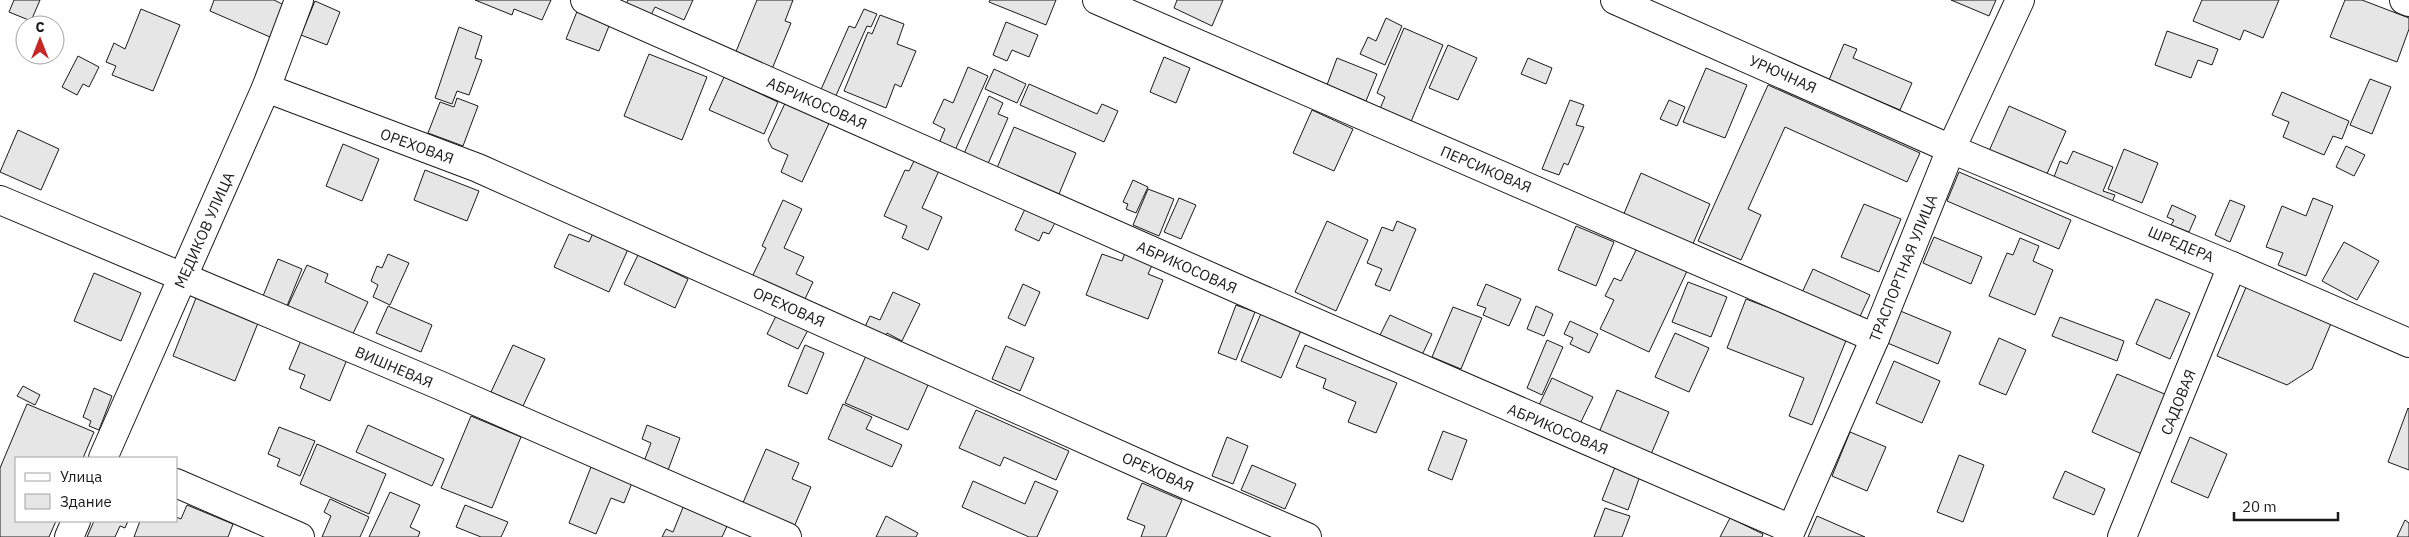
<svg xmlns="http://www.w3.org/2000/svg" width="2409" height="537" font-family="'IBM Plex Sans',sans-serif">
<rect width="100%" height="100%" fill="#fff"/>
<!-- building -->
<g fill="#e6e6e6" stroke="#1a1a1a">
<polygon points="14,0 40,0 31,21 9,12"/>
<polygon points="214,0 274,0 284,5 270,37 210,11"/>
<polygon points="475,0 551,0 542,20 514,9 512,15"/>
<polygon points="628,0 693,0 684,20 655,7 650,17 625,6"/>
<polygon points="757,0 793,0 785,21 791,23 772,69 735,54"/>
<polygon points="990,0 1056,0 1046,25 989,2"/>
<polygon points="1177,0 1223,0 1212,26 1174,8"/>
<polygon points="1951,0 1996,0 1989,16"/>
<polygon points="2202,0 2279,0 2263,38 2244,30 2240,40 2193,21"/>
<polygon points="2345,0 2362,0 2409,18 2409,29 2397,62 2330,37"/>
<polygon points="315,1 340,12 327,45 301,35"/>
<polygon points="141,9 180,25 153,91 112,75 116,66 106,62 114,43 125,49"/>
<polygon points="578,9 611,21 599,51 566,39"/>
<polygon points="864,9 877,14 871,27 867,26 834,100 819,94 849,26 855,28"/>
<polygon points="880,15 904,24 897,44 916,51 901,87 895,84 886,108 844,91 868,32 872,34"/>
<polygon points="1386,18 1402,26 1385,65 1360,54 1368,37 1376,41"/>
<polygon points="1006,22 1038,35 1029,57 1012,50 1007,61 993,55"/>
<polygon points="459,27 482,36 475,58 482,60 469,95 457,91 452,104 435,98"/>
<polygon points="1404,28 1443,45 1410,124 1379,111 1385,97 1377,93"/>
<polygon points="2167,31 2218,49 2212,65 2198,60 2191,78 2155,65"/>
<polygon points="1844,44 1857,49 1853,58 1912,83 1900,110 1829,80"/>
<polygon points="1448,45 1477,58 1458,100 1429,88"/>
<polygon points="649,54 707,77 682,140 624,116"/>
<polygon points="78,56 99,67 89,87 83,84 77,95 62,87"/>
<polygon points="1164,57 1190,68 1176,103 1150,92"/>
<polygon points="1337,58 1377,74 1366,101 1327,85"/>
<polygon points="1528,58 1552,68 1546,84 1521,74"/>
<polygon points="968,67 988,76 953,155 937,148 945,129 933,123 944,99 953,103"/>
<polygon points="1706,68 1747,85 1725,138 1683,122"/>
<polygon points="994,69 1026,84 1017,103 985,89"/>
<polygon points="724,77 778,102 764,134 709,110"/>
<polygon points="2370,79 2391,87 2372,134 2350,125"/>
<polygon points="1029,84 1097,114 1102,104 1118,111 1104,142 1020,105"/>
<polygon points="1768,85 1920,153 1907,182 1785,127 1748,209 1761,215 1741,260 1698,241"/>
<polygon points="2282,92 2349,121 2342,139 2333,136 2324,155 2283,137 2289,122 2272,115"/>
<polygon points="989,96 1003,103 998,114 1008,118 987,166 963,156"/>
<polygon points="457,98 478,106 463,146 428,133 440,102 454,107"/>
<polygon points="787,99 831,119 802,182 781,172 788,155 772,148 768,140"/>
<polygon points="1570,100 1584,105 1576,125 1584,127 1568,165 1564,163 1559,175 1542,169"/>
<polygon points="1669,100 1685,107 1677,126 1660,119"/>
<polygon points="2009,106 2066,131 2046,176 1989,151"/>
<polygon points="1312,110 1353,129 1334,171 1293,153"/>
<polygon points="1014,127 1076,153 1059,194 997,168"/>
<polygon points="18,130 59,149 41,190 0,172"/>
<polygon points="343,144 379,159 362,201 326,186"/>
<polygon points="2346,146 2365,155 2354,176 2336,167"/>
<polygon points="2124,149 2158,163 2142,203 2108,189"/>
<polygon points="2073,151 2113,167 2103,191 2115,195 2109,209 2051,185 2060,161 2067,164"/>
<polygon points="918,153 942,164 922,208 942,217 928,250 902,238 907,226 884,216 905,170 909,171"/>
<polygon points="425,170 479,191 467,221 414,200"/>
<polygon points="1959,172 2071,220 2059,249 1947,201"/>
<polygon points="1641,173 1710,204 1692,246 1623,216"/>
<polygon points="1133,180 1148,187 1136,213 1126,209 1128,204 1123,202"/>
<polygon points="1148,189 1174,199 1159,236 1133,225"/>
<polygon points="1179,198 1196,205 1181,239 1164,232"/>
<polygon points="2313,198 2333,206 2306,276 2278,265 2283,253 2266,247 2282,206 2306,216"/>
<polygon points="783,200 802,209 784,248 804,257 796,274 813,282 804,301 752,277 766,248 762,246"/>
<polygon points="2230,200 2245,206 2230,242 2215,235"/>
<polygon points="1864,204 1901,219 1879,272 1841,257"/>
<polygon points="2172,205 2196,216 2189,232 2171,225 2174,220 2167,217"/>
<polygon points="1025,209 1055,223 1049,234 1043,232 1039,241 1015,230"/>
<polygon points="1327,221 1368,240 1336,311 1295,292"/>
<polygon points="1397,221 1416,229 1390,291 1375,285 1382,269 1367,263 1382,227 1393,231"/>
<polygon points="1576,226 1614,242 1596,286 1558,270"/>
<polygon points="594,231 629,247 609,292 554,267 569,234 589,242"/>
<polygon points="1934,237 1982,257 1971,284 1923,263"/>
<polygon points="2020,238 2039,246 2033,261 2053,270 2035,315 1989,296 2007,253 2013,255"/>
<polygon points="2344,242 2379,261 2357,300 2322,281"/>
<polygon points="1638,246 1688,269 1649,352 1600,329 1614,300 1605,296 1614,278 1621,281"/>
<polygon points="1126,250 1154,261 1148,274 1163,280 1148,319 1086,295 1102,254 1122,261"/>
<polygon points="388,254 409,263 390,305 373,297 378,285 371,281 377,266 382,268"/>
<polygon points="638,255 688,279 675,308 624,284"/>
<polygon points="278,259 302,269 287,306 263,296"/>
<polygon points="307,265 328,274 325,282 368,302 350,340 286,310"/>
<polygon points="1813,269 1870,295 1856,325 1799,299"/>
<polygon points="94,273 141,293 121,341 74,321"/>
<polygon points="1688,282 1727,297 1711,337 1672,322"/>
<polygon points="1023,284 1040,292 1025,326 1008,318"/>
<polygon points="1486,284 1521,299 1509,326 1483,315 1486,308 1477,305"/>
<polygon points="2247,285 2332,321 2312,369 2287,385 2217,356"/>
<polygon points="893,292 920,304 902,341 887,333 883,340 863,331 870,316 880,320"/>
<polygon points="196,298 258,323 235,381 173,356"/>
<polygon points="1746,299 1847,338 1812,425 1789,416 1804,378 1727,348"/>
<polygon points="2156,299 2190,313 2170,359 2136,344"/>
<polygon points="1236,305 1255,312 1236,360 1218,353"/>
<polygon points="388,306 432,325 421,352 376,333"/>
<polygon points="1536,306 1553,314 1544,336 1527,329"/>
<polygon points="1453,307 1482,318 1461,369 1432,357"/>
<polygon points="1898,310 1951,332 1938,364 1885,342"/>
<polygon points="1262,311 1302,328 1281,378 1241,361"/>
<polygon points="777,314 808,330 798,349 767,334"/>
<polygon points="1390,315 1432,334 1422,355 1380,335"/>
<polygon points="2060,317 2124,341 2117,361 2052,336"/>
<polygon points="1570,321 1598,334 1589,353 1570,344 1573,338 1564,334"/>
<polygon points="1675,333 1709,348 1689,392 1655,377"/>
<polygon points="302,338 348,357 330,401 300,388 305,375 289,369"/>
<polygon points="1999,338 2026,350 2006,395 1979,384"/>
<polygon points="1547,340 1563,347 1542,395 1527,388"/>
<polygon points="513,345 545,359 523,406 491,392"/>
<polygon points="805,345 824,353 807,394 788,386"/>
<polygon points="1305,345 1397,383 1376,433 1348,422 1356,402 1323,388 1326,379 1296,367"/>
<polygon points="1006,346 1034,358 1020,391 992,379"/>
<polygon points="869,349 932,376 908,430 845,403"/>
<polygon points="1894,361 1940,381 1922,423 1876,403"/>
<polygon points="2117,374 2167,395 2142,454 2092,432"/>
<polygon points="1552,378 1593,397 1579,426 1538,407"/>
<polygon points="23,386 40,395 35,405 17,396"/>
<polygon points="94,388 112,396 99,430 89,426 91,421 83,417"/>
<polygon points="1617,390 1669,412 1649,459 1597,437"/>
<polygon points="27,404 94,432 83,458 16,458 16,521 56,521 49,537 0,537 0,468"/>
<polygon points="843,404 872,417 866,429 902,445 892,467 828,439"/>
<polygon points="2408,408 2409,409 2409,470 2388,462"/>
<polygon points="976,410 1069,451 1056,480 1004,457 1000,466 959,448"/>
<polygon points="471,416 521,437 492,508 441,488"/>
<polygon points="368,425 444,459 432,486 356,452"/>
<polygon points="647,425 680,438 667,473 643,464 651,443 642,439"/>
<polygon points="279,427 315,441 300,476 277,466 280,459 268,454"/>
<polygon points="1443,431 1467,440 1452,480 1428,470"/>
<polygon points="1850,432 1886,447 1867,491 1832,476"/>
<polygon points="1227,437 1248,446 1233,484 1212,476"/>
<polygon points="2190,437 2227,454 2208,498 2171,482"/>
<polygon points="317,444 386,474 369,514 300,484"/>
<polygon points="766,449 799,463 792,479 811,487 794,527 742,505"/>
<polygon points="1959,455 1984,465 1963,522 1937,512"/>
<polygon points="1252,465 1296,484 1285,509 1241,490"/>
<polygon points="591,467 632,483 624,503 611,498 596,534 569,523"/>
<polygon points="1615,467 1640,476 1628,510 1602,500"/>
<polygon points="2065,471 2105,489 2094,515 2053,498"/>
<polygon points="973,481 1025,504 1035,481 1058,491 1037,537 1029,537 962,507"/>
<polygon points="1142,483 1182,500 1166,537 1141,537 1145,526 1127,519"/>
<polygon points="390,492 420,505 410,527 420,532 418,537 369,537"/>
<polygon points="330,499 369,517 360,537 322,537 331,516 324,512"/>
<polygon points="187,505 233,524 228,537 134,537 140,521 176,521 176,517 181,519"/>
<polygon points="465,505 508,522 501,537 481,537 456,527"/>
<polygon points="684,505 728,524 722,537 662,537 666,529 673,532"/>
<polygon points="1605,508 1630,516 1622,537 1594,537"/>
<polygon points="886,516 918,533 916,537 876,537"/>
<polygon points="1817,516 1865,537 1808,537"/>
<polygon points="1730,518 1763,534 1762,537 1720,537"/>
<polygon points="2405,520 2409,523 2409,537 2397,537"/>
<polygon points="94,521 128,521 125,528 120,526 115,537 87,537"/>
</g>
<g fill="none" stroke-linecap="round" stroke-linejoin="round">
<!-- minor casing -->
<g stroke="#1a1a1a" stroke-width="30">
<g id="minor">
<polyline points="585,0 1245,292 1791,529"/>
<polyline points="1097,0 1875,338"/>
<polyline points="1615,0 1951,149 2232,266 2409,343"/>
<polyline points="2404,0 2409,2"/>
<polyline points="266,88 478,168 1171,478 1307,537"/>
<polyline points="0,200 439,385 787,537"/>
<polyline points="103,458 266,88 299,0"/>
<polyline points="176,483 300,537"/>
<polyline points="69,537 76,521"/>
<polyline points="1788,537 1875,338 1951,149 2020,0"/>
<polyline points="2122,537 2232,266"/>
</g>
</g>
<!-- minor -->
<use href="#minor" stroke="#fff" stroke-width="28"/>
</g>
<g text-anchor="middle" dominant-baseline="central" stroke-width="4" stroke-linejoin="round" paint-order="stroke">
<!-- street labels -->
<g font-size="15" fill="#1a1a1a" stroke="#fff">
<text transform="translate(1783 74) rotate(24)">УРЮЧНАЯ</text>
<text transform="translate(817 103) rotate(24)">АБРИКОСОВАЯ</text>
<text transform="translate(417 146) rotate(20)">ОРЕХОВАЯ</text>
<text transform="translate(1486 169) rotate(23)">ПЕРСИКОВАЯ</text>
<text transform="translate(204 230) rotate(-66)">МЕДИКОВ УЛИЦА</text>
<text transform="translate(2181 244) rotate(23)">ШРЕДЕРА</text>
<text transform="translate(1187 267) rotate(24)">АБРИКОСОВАЯ</text>
<text transform="translate(1903 268) rotate(-68)">ТРАСПОРТНАЯ УЛИЦА</text>
<text transform="translate(789 307) rotate(24)">ОРЕХОВАЯ</text>
<text transform="translate(394 367) rotate(23)">ВИШНЕВАЯ</text>
<text transform="translate(2178 402) rotate(-68)">САДОВАЯ</text>
<text transform="translate(1558 429) rotate(23)">АБРИКОСОВАЯ</text>
<text transform="translate(1158 472) rotate(24)">ОРЕХОВАЯ</text>
</g>
</g>
<!-- legend -->
<rect x="15" y="457" width="162" height="65" fill="#ffffff" stroke="#a3a3a3"/>
<rect x="25" y="473" width="25" height="8" fill="#ffffff" stroke="#a3a3a3"/>
<text x="60" y="482" font-size="15" fill="#1a1a1a">Улица</text>
<rect x="25" y="494" width="25" height="15" fill="#e6e6e6" stroke="#a3a3a3"/>
<text x="60" y="507" font-size="15" fill="#1a1a1a">Здание</text>
<!-- north arrow -->
<g transform="translate(40 40)"><circle r="24" fill="#ffffff" stroke="#a3a3a3"/>
<path d="M0-4L9 19L0 12L-9 19Z" fill="#c62828"/>
<text y="-8" font-size="14" font-weight="bold" text-anchor="middle" fill="#1a1a1a">С</text>
</g>
<!-- scale -->
<path d="M2234 512v8h104v-8" fill="none" stroke="#1a1a1a" stroke-width="2.5"/>
<text x="2242" y="512" font-size="15" fill="#1a1a1a" stroke="#ffffff" stroke-width="4" paint-order="stroke">20 m</text>
</svg>
